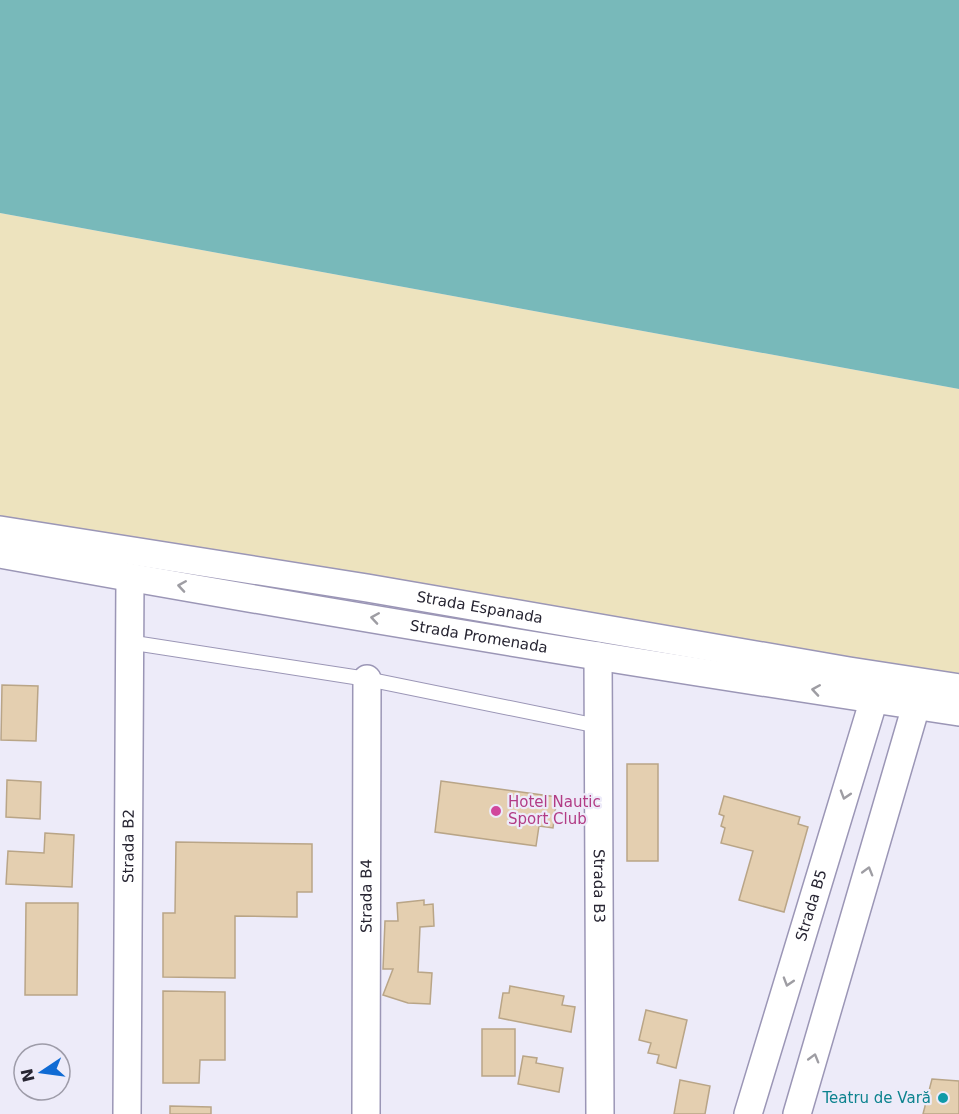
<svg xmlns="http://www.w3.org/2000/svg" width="959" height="1114" font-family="'DejaVu Sans',sans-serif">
<rect width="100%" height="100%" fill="#edebf9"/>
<!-- sand -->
<polygon fill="#ede3be" points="0,213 959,389 959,688 0,530"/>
<!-- water -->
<polygon fill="#78b9ba" points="0,0 959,0 959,389 0,213"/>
<!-- building -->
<g fill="#e4cfb0" stroke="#b9a587" stroke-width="1.5">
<polygon points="2,685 38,686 36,741 1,740"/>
<rect x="627" y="764" width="31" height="97"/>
<polygon points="7,780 41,782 40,819 6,817"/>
<polygon points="441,781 557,797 553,828 539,826 536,846 435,832"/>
<polygon points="724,796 800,817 798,824 808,827 784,912 739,900 753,851 721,843 725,828 721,826 724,816 719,814"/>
<polygon points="45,833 74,835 72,887 6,884 8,851 44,853"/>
<polygon points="176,842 312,844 312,892 297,892 297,917 235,916 235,978 163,977 163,913 175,913"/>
<polygon points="424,900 424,905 433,904 434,926 420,927 418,972 432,973 430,1004 408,1003 383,995 393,969 383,969 385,921 398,921 397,903"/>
<polygon points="26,903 78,903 77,995 25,995"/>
<polygon points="510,986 564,996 562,1005 575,1007 571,1032 499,1018 503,993 509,993"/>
<polygon points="163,991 225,992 225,1060 200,1060 199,1083 163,1083"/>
<polygon points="646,1010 687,1020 676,1068 657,1063 659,1055 648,1053 651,1043 639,1040"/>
<rect x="482" y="1029" width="33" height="47"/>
<polygon points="523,1056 537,1058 536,1063 563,1068 559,1092 518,1084"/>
<polygon points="932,1079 959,1081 959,1114 923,1114"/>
<polygon points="680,1080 710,1086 705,1114 674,1114"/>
<polygon points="170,1106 211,1107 211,1114 170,1114"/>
</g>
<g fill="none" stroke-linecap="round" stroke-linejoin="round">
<!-- lane casing -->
<g stroke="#9b96b6" stroke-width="16">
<polyline id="lane" points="128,642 367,679 598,726"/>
</g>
<!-- street casing -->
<g stroke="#9b96b6" stroke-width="30">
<g id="street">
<path id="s1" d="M0,530L367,588L849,671L959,688"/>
<path id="s2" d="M0,554C319,612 639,664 959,712"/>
<path id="s3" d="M598,656L600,1114"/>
<path id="s4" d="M127,1114L130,578"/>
<path id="s5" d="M366,1114L367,679"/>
<path id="s6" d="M748,1114L874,699"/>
<polyline points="797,1114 916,706"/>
</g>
</g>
<!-- lane -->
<use href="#lane" stroke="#fff" stroke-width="14"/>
<!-- street -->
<use href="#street" stroke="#fff" stroke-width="27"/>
</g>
<!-- one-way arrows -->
<defs><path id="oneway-chevron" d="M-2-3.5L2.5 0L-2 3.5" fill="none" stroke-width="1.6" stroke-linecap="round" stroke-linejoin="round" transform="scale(1.5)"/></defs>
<g stroke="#9e9da3">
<use href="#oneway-chevron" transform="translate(182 586) rotate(-171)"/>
<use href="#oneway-chevron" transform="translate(375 618) rotate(-171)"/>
<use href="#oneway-chevron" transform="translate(816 690) rotate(-171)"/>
<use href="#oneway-chevron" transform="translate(845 795) rotate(107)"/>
<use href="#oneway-chevron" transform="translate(868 871) rotate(-74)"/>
<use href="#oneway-chevron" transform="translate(788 982) rotate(107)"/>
<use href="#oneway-chevron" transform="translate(814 1058) rotate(-74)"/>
</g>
<!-- markers -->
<circle fill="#d1479c" stroke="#edebf9" stroke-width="2" cx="496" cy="811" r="6"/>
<circle fill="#0f9aa8" stroke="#edebf9" stroke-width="2" cx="943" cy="1098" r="6"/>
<g text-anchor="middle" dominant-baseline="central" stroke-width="4.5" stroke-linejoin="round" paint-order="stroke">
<!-- street labels -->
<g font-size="15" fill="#272532" stroke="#edebf9">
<text stroke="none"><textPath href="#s1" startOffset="486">Strada Espanada</textPath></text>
<text stroke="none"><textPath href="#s2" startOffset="486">Strada Promenada</textPath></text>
<text stroke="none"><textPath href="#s4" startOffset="268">Strada B2</textPath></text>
<text stroke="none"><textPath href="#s3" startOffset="230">Strada B3</textPath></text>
<text stroke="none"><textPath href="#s5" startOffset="218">Strada B4</textPath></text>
<text stroke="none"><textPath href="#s6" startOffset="218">Strada B5</textPath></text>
</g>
<!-- hotel labels -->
<g font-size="15" fill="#b23c85" stroke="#edebf9" text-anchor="start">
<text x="508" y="802">Hotel Nautic<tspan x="508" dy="17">Sport Club</tspan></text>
</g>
<!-- culture labels -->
<g font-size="15" fill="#0d838f" stroke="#edebf9" text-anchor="end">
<text x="931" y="1098">Teatru de Vară</text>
</g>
</g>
<!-- north arrow -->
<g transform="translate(42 1072) rotate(257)"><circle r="28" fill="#edebf9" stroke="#9e9ca9" stroke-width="1.5"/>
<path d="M0-4.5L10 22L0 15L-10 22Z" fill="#106bd4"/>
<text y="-9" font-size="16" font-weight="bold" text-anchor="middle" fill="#272532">N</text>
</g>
</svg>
